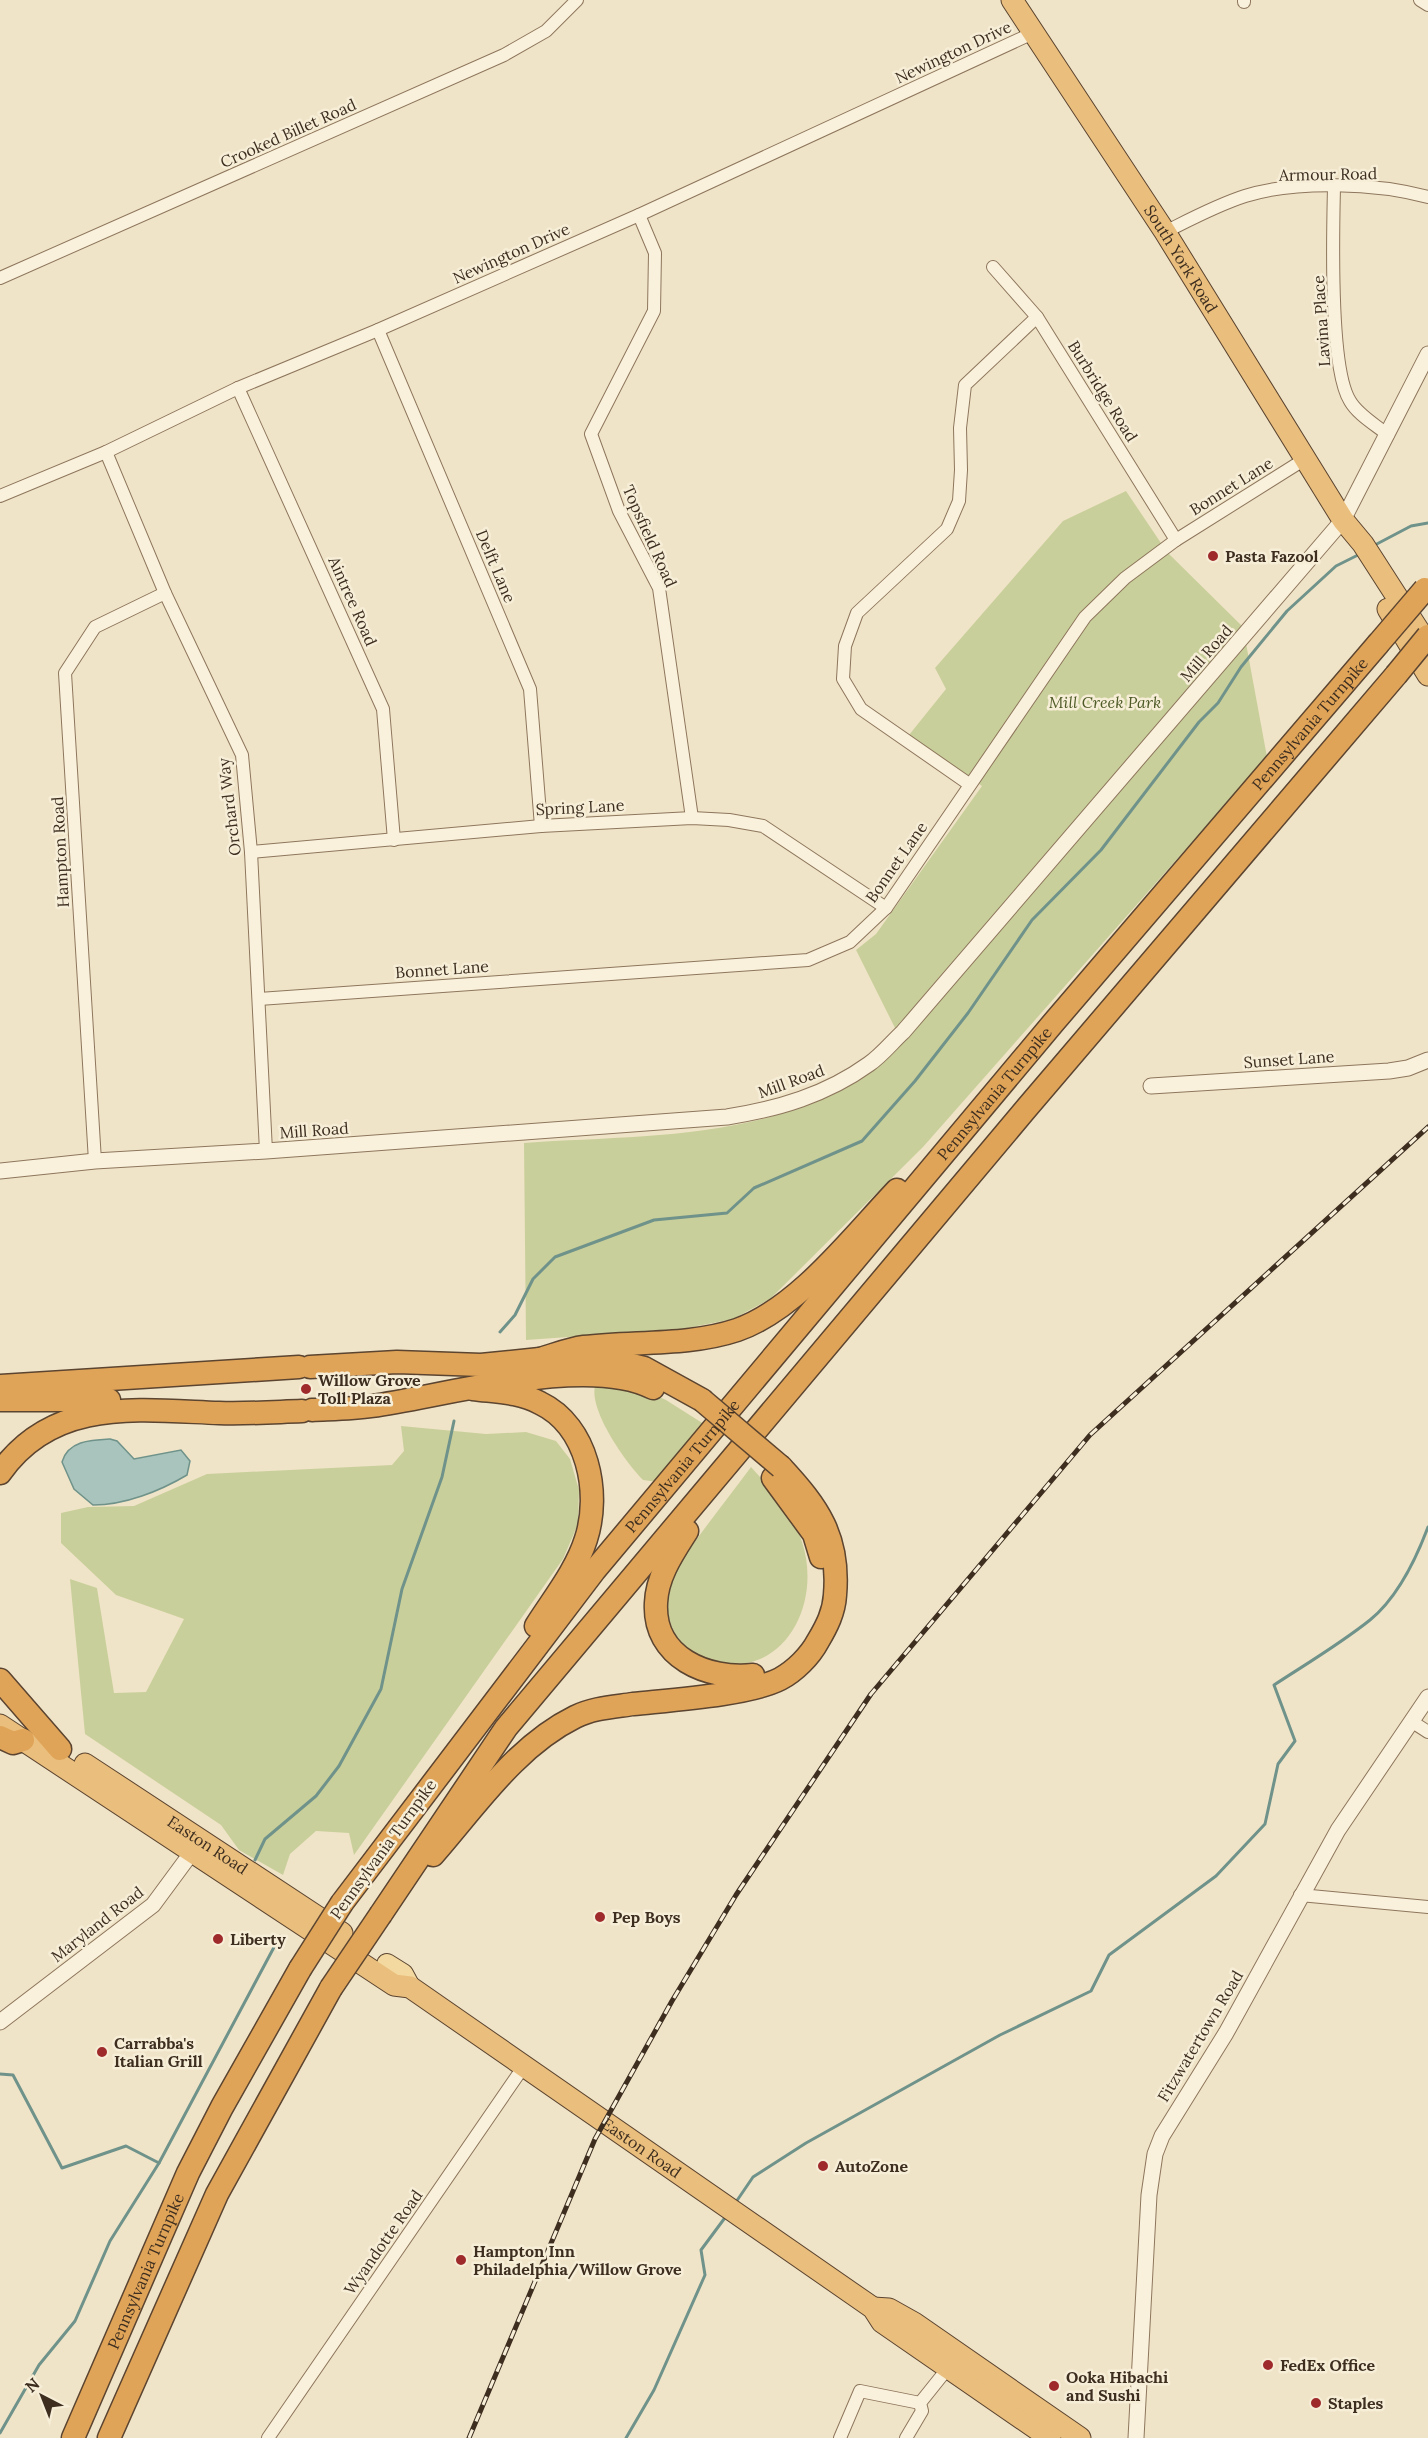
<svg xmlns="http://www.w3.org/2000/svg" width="1428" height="2438" viewBox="0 0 1428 2438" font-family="Lora,serif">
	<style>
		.green { fill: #c9cf9b }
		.water { fill: #a9c4bc; stroke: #6f938a; stroke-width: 1.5 }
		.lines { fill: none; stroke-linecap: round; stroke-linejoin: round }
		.stream { stroke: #6f938a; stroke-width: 3 }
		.minor-casing { stroke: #8d765c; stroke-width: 14 }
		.tertiary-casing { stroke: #8d765c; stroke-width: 17 }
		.primary-casing { stroke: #5b4430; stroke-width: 22 }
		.trunk-casing { stroke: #5b4430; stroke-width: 23 }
		.motorway-casing { stroke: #5b4430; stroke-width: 25 }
		.minor { stroke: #faf1dc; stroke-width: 12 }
		.tertiary { stroke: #faf1dc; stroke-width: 15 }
		.primary { stroke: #f3d9a0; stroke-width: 20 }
		.trunk { stroke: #eabe7c; stroke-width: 21 }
		.motorway { stroke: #e0a458; stroke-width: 22 }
		.rail-casing { stroke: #3d2e20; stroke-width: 5 }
		.rail { stroke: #f7eed8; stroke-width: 3; stroke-dasharray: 9; stroke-linecap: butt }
		.motorway-bridge-casing { stroke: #5b4430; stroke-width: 25; stroke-linecap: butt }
		.motorway-bridge { stroke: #e0a458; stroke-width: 22 }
		.poi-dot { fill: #9e2a2b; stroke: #f7eed8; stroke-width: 2 }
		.labels { text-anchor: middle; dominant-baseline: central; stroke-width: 5; stroke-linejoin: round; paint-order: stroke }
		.street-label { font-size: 16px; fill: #3d2e20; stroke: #f7eed8 }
		.poi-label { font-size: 16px; font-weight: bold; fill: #3d2e20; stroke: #f7eed8; text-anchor: start }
		.park-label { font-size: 16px; font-style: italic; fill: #4d5a26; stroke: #f7eed8 }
	</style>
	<rect width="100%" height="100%" fill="#f0e4c8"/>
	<g class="green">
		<path d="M1126 491 1167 552 1243 627 1267 757 923 1147 770 1299 733 1319 682 1329 526 1340 524 1143C624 1136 742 1140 832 1093 857 1081 879 1059 902 1042L856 950 876 934 982 786 909 735 946 689 935 668 1063 521Z"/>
		<path d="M595 1386 641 1389 666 1400 707 1426 658 1482 643 1480C626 1463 589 1411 595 1386Z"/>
		<path d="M401 1426 486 1434 526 1432 556 1441 570 1459 579 1490 578 1524 563 1559 354 1855 349 1833 316 1831 290 1854 283 1875 239 1850 221 1825 85 1734 70 1579 97 1588 114 1693 146 1692 184 1619 116 1595 61 1543V1513L88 1507 134 1506 207 1474 392 1465 404 1451Z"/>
		<path d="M751 1467C772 1490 792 1512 802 1542 824 1608 778 1688 703 1657 688 1651 678 1642 672 1627 666 1612 664 1593 671 1578 677 1563 689 1549 699 1536 716 1513 734 1490 751 1467Z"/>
	</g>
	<path class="water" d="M110 1439 117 1441 134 1459 181 1450 190 1461 187 1475C160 1491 125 1505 93 1505L74 1489 62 1462C68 1441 90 1440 110 1439Z"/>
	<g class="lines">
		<g class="stream">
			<path d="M1373 546 1411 526 1428 523"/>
			<path d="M500 1332 515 1315 533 1279 555 1257 654 1220 727 1213 754 1188 862 1141 915 1081 968 1013 1032 920 1101 850 1199 722 1218 703 1241 667 1287 611 1336 566 1360 554"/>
			<path d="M255 1860 265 1839 316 1796 339 1766 381 1689 402 1589 442 1477 454 1421"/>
			<path d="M0 2074 13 2075 62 2168 126 2146 159 2163"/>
			<path d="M736 2202 753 2177 806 2143 1000 2035 1091 1991 1109 1955 1216 1876 1265 1824 1278 1764 1295 1741 1274 1685C1306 1664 1340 1644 1370 1620 1397 1598 1416 1559 1428 1527"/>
			<path d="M0 2433 39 2365 75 2321 110 2241 159 2163 280 1936"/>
			<path d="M626 2438 654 2390 705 2275 701 2250 727 2215"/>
		</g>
		<defs>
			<g id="minor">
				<path d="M1244 0V2"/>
				<path d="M1420 0 1428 5"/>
				<path d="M1334 187C1333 231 1329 368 1350 401 1358 415 1376 425 1388 435"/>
				<path d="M639 215 655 253 654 311 591 434 619 511 659 588 692 818"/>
				<path d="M1165 232C1191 219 1217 205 1245 196 1296 180 1376 183 1428 197"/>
				<path d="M993 267 1037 317 1176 540"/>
				<path d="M0 278 504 55 546 31 577 0"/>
				<path d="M378 330 530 689 541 826"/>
				<path d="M238 388 383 709 394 840"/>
				<path d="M106 452 165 593 242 755 251 852 266 1151"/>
				<path d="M0 496 106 452 238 388 378 330 639 215 1033 33"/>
				<path d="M969 784 861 709 843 679 845 646 857 613 947 529 959 501 961 470 960 428 965 385 1037 317"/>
				<path d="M251 852 541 826 692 818 729 820 763 826 886 908"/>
				<path d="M259 999 808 960 850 942 886 908 1085 617 1125 578 1176 540 1305 459"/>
				<path d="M95 1161 65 673 95 627 165 593"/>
				<path d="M1411 1721 1428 1732"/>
				<path d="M1300 1895 1428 1907"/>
				<path d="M268 2438 524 2066"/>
				<path d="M840 2438 860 2391 920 2403"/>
				<path d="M906 2438 922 2411 920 2403 948 2368"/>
			</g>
			<g id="tertiary">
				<path d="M1151 1086 1389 1071 1408 1068 1428 1060"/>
				<path d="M0 1171 95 1161 266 1151 727 1117C778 1109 826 1095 869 1064 882 1055 892 1042 903 1032L1343 520 1428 354"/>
				<path d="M0 2022 153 1905 198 1844"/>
				<path d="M1136 2438 1149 2195 1155 2154 1162 2136 1226 2033 1338 1830 1428 1697"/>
			</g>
			<path id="primary" d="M387 1964 403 1974 410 1987"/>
			<g id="trunk">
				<path id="s1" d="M1012 0 1165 232 1343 520 1363 544 1428 645"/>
				<path d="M1388 609 1428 675"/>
				<path id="s2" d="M0 1725 394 1985 410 1987 873 2308 882 2322 1050 2438"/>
				<path id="s3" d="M85 1764 342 1933"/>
				<path d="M873 2308 889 2309 914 2323 1080 2438"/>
			</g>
			<g id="motorway">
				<path d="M540 1359C554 1355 569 1349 584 1347 634 1341 689 1346 737 1330 798 1309 854 1235 897 1190"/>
				<path d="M310 1367 397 1362 481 1365 540 1359 603 1358 644 1368 702 1400"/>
				<path d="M0 1386 299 1367"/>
				<path d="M473 1389C496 1392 520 1392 540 1403 588 1426 601 1493 586 1539 576 1571 553 1599 536 1626"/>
				<path d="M0 1400H109"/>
				<path d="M312 1410C332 1409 353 1409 372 1406 445 1396 587 1354 653 1388"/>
				<path d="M0 1473C53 1397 138 1410 219 1413 247 1414 274 1412 302 1411"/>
				<path d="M773 1478 814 1534 821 1557"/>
				<path d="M687 1531C673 1553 657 1576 656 1603 653 1658 708 1680 753 1675"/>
				<path d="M0 1680 60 1749"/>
				<path d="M0 1737 13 1743 23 1740"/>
				<path d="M433 1855C476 1806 516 1746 575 1717 593 1708 613 1707 633 1704 670 1700 749 1695 780 1679 795 1671 810 1656 818 1641 827 1626 834 1612 835 1595 840 1537 818 1507 781 1467"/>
				<path id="s4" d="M342 1903 594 1571 1054 1022 1378 644"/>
				<path d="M381 1914 506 1728 1025 1110 1396 675"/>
				<path id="s5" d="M73 2438 188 2173 222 2107 300 1969"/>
				<path d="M109 2438 217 2194 331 1988"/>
			</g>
		</defs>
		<use href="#minor" class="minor-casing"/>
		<use href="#tertiary" class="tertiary-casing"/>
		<use href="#primary" class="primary-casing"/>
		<use href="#trunk" class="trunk-casing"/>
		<use href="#motorway" class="motorway-casing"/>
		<use href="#minor" class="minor"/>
		<use href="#tertiary" class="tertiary"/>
		<use href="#primary" class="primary"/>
		<use href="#trunk" class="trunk"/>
		<use href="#motorway" class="motorway"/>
		<defs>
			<path id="rail" d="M469 2438 595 2139 672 2001 736 1895 871 1694 1090 1435 1428 1127"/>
		</defs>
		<use href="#rail" class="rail-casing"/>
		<use href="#rail" class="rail"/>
		<defs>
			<g id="motorway-bridge">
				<path d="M1378 644 1425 589"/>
				<path d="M1396 675 1428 636"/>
				<path d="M702 1400 781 1467"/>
				<path d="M300 1969 342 1903"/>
				<path d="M331 1988 381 1914"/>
			</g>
		</defs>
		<use href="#motorway-bridge" class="motorway-bridge-casing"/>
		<use href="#motorway-bridge" class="motorway-bridge"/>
	</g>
	<g class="poi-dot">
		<circle cx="1213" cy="556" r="6"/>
		<circle cx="306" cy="1389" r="6"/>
		<circle cx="600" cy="1917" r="6"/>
		<circle cx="218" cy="1939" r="6"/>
		<circle cx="102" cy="2052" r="6"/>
		<circle cx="823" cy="2166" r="6"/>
		<circle cx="461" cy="2260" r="6"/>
		<circle cx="1268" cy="2365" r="6"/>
		<circle cx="1054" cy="2386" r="6"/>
		<circle cx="1316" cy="2403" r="6"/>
	</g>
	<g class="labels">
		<g class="street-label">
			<text transform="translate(953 52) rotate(-25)">Newington Drive</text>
			<text transform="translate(288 133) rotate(-24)">Crooked Billet Road</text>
			<text transform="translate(1328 174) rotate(-1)">Armour Road</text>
			<text transform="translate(511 253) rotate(-24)">Newington Drive</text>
			<text stroke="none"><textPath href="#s1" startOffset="309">South York Road</textPath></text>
			<text transform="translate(1321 321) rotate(-94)">Lavina Place</text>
			<text transform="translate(1103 391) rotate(58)">Burbridge Road</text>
			<text transform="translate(1231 486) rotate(-32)">Bonnet Lane</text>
			<text transform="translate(650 536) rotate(66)">Topsfield Road</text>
			<text transform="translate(496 566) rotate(67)">Delft Lane</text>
			<text transform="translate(353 601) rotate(66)">Aintree Road</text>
			<text transform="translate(1206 653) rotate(-49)">Mill Road</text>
			<text stroke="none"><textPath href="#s4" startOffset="1526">Pennsylvania Turnpike</textPath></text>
			<text transform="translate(229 807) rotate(-97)">Orchard Way</text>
			<text transform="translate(580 807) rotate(-3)">Spring Lane</text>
			<text transform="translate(60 852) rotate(-93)">Hampton Road</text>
			<text transform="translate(896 862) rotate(-55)">Bonnet Lane</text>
			<text transform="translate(442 969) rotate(-4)">Bonnet Lane</text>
			<text transform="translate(1289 1059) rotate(-4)">Sunset Lane</text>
			<text transform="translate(791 1081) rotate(-20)">Mill Road</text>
			<text stroke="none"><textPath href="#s4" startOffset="1040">Pennsylvania Turnpike</textPath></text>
			<text transform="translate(314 1130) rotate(-4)">Mill Road</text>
			<text stroke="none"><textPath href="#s4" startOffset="554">Pennsylvania Turnpike</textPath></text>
			<text stroke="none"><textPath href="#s3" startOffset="147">Easton Road</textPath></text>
			<text transform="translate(383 1849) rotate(-54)">Pennsylvania Turnpike</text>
			<text transform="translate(97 1924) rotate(-38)">Maryland Road</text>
			<text transform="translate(1200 2036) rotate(-59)">Fitzwatertown Road</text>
			<text stroke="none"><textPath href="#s2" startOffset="770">Easton Road</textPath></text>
			<text transform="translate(383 2242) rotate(-55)">Wyandotte Road</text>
			<text stroke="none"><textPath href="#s5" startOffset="182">Pennsylvania Turnpike</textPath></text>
		</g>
		<g class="poi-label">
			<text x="1225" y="556">Pasta Fazool</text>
			<text x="318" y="1380">Willow Grove<tspan x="318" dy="18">Toll Plaza</tspan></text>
			<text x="612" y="1917">Pep Boys</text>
			<text x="230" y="1939">Liberty</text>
			<text x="114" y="2043">Carrabba's<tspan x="114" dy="18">Italian Grill</tspan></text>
			<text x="835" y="2166">AutoZone</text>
			<text x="473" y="2251">Hampton Inn<tspan x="473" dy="18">Philadelphia/Willow Grove</tspan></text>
			<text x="1280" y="2365">FedEx Office</text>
			<text x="1066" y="2377">Ooka Hibachi<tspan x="1066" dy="18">and Sushi</tspan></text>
			<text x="1328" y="2403">Staples</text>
		</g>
		<g class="park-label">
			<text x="1105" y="702">Mill Creek Park</text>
		</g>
	</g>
	<g transform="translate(42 2396) rotate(318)" stroke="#f7eed8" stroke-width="4.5" paint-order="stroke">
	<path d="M0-4.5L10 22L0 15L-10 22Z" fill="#3d2e20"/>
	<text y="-9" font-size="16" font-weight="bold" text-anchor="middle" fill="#3d2e20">N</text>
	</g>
</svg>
